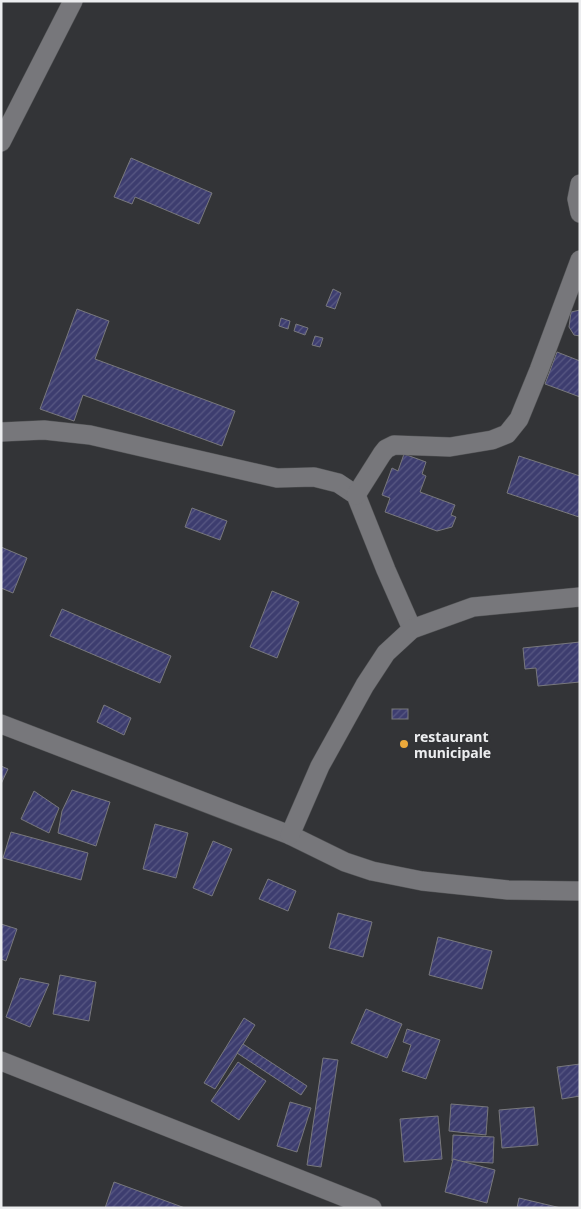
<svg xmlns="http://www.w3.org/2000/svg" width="581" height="1209" viewBox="0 0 581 1209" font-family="'Noto Sans',sans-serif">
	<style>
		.building { fill: url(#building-hatch); stroke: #78787c }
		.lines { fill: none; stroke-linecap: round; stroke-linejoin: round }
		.minor-casing { stroke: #515254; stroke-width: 20 }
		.minor { stroke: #77777b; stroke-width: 19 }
		.poi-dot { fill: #eca93b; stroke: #333437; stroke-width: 2 }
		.labels { text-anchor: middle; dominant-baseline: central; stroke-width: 4; stroke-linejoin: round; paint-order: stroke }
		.poi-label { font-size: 14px; font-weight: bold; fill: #ecedef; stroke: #333437; text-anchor: start }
	</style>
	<defs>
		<pattern id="building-hatch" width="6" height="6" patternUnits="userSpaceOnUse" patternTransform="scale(1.25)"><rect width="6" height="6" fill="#3d3d6f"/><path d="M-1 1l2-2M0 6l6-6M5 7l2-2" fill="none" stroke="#595984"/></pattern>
	</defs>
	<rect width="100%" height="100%" fill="#333437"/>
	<g class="building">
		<path d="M131 158 212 193 199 224 135 197 132 204 114 197Z"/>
		<path d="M333 289 341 293 335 309 326 306Z"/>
		<path d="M77 309 109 321 95 359 235 411 222 446 83 395 74 421 40 409Z"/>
		<path d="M580 310V336L574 335 569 327 571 312Z"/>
		<path d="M281 318 290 321 288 329 279 326Z"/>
		<path d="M296 324 308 328 305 335 294 331Z"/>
		<path d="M315 336 323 338 320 347 312 345Z"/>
		<path d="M557 352 580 361V397L545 384Z"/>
		<path d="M404 454 426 462 422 474 426 476 420 492 455 505 451 515 456 517 452 527 437 531 385 512 390 498 382 495 392 468 398 471Z"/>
		<path d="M519 456 580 476 579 517 507 493Z"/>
		<path d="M192 508 227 521 220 540 185 527Z"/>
		<path d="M1 547 27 558 13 593 1 588Z"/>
		<path d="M272 591 299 602 277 658 250 647Z"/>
		<path d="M62 609 171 656 160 683 50 636Z"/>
		<path d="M580 642V682L538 686 536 668 525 669 523 648Z"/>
		<path d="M104 705 131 718 124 735 97 722Z"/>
		<rect x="392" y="709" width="16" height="10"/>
		<path d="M1 766 8 769 1 784Z"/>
		<path d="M72 790 110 802 96 846 58 833 62 811Z"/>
		<path d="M34 791 59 808 49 833 21 819Z"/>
		<path d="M155 824 188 833 176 878 143 869Z"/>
		<path d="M11 832 88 853 81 880 3 858Z"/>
		<path d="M213 841 232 849 212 896 193 888Z"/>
		<path d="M268 879 296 891 288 911 259 899Z"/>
		<path d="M338 913 372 922 363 957 329 948Z"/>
		<path d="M1 924 17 929 6 961 1 959Z"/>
		<path d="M438 937 492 951 482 989 429 975Z"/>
		<path d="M60 975 96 982 89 1021 53 1014Z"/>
		<path d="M20 978 49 984 30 1027 6 1017Z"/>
		<path d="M366 1009 402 1024 387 1058 351 1043Z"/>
		<path d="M244 1018 255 1025 215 1089 204 1083Z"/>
		<path d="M407 1029 440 1040 426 1079 402 1071 411 1045 403 1042Z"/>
		<path d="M243 1044 307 1086 301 1095 237 1053Z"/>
		<path d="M323 1058 338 1060 321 1167 307 1165Z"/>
		<path d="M238 1062 266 1081 239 1120 211 1101Z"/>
		<path d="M580 1064V1096L562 1099 557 1067Z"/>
		<path d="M290 1102 311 1108 297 1152 277 1146Z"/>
		<path d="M451 1104 488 1107 486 1135 449 1131Z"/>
		<path d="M534 1107 538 1145 502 1148 499 1110Z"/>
		<path d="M438 1116 442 1159 404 1162 400 1119Z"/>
		<path d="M453 1135 494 1137 493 1163 452 1161Z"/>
		<path d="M453 1159 495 1170 487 1203 445 1192Z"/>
		<path d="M114 1182 185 1208H105Z"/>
		<path d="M519 1198 561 1208H517Z"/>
	</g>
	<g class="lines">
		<defs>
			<g id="minor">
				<path d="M1 142 73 1"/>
				<path d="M580 184 577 199 580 213"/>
				<path d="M1 432 44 430 90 435 277 478 314 477 338 483 356 495 386 570 412 629"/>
				<path d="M356 495 382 454 386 449 394 445 450 447 492 440 507 434 519 419 539 370 580 260"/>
				<path d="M1 724 290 835 345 862 372 871 422 881 508 890 580 891"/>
				<path d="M290 835 320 766 365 685 386 653 412 629 473 607 580 597"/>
				<path d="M1 1061 372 1208"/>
			</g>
		</defs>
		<use href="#minor" class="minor-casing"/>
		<use href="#minor" class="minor"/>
	</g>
	<circle class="poi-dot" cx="404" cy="744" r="5"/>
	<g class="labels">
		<g class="poi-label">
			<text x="414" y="736">restaurant<tspan x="414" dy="16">municipale</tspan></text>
		</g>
	</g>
	<rect width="581" height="1209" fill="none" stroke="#ecedef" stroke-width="5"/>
</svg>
